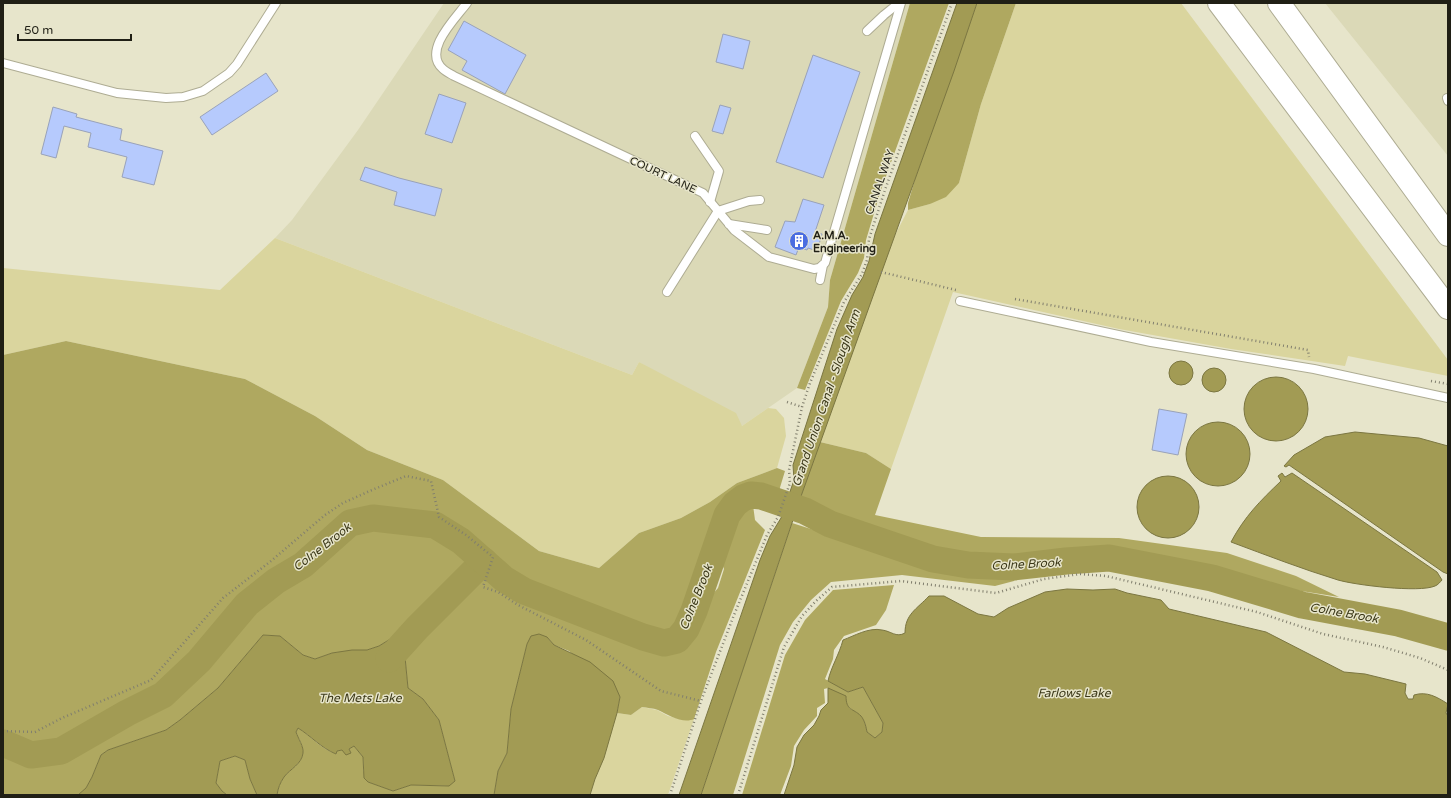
<svg xmlns="http://www.w3.org/2000/svg" width="1451" height="798" viewBox="0 0 1451 798" font-family="'Varela Round',sans-serif">
	<style>
		.built { fill: #dbd9b7 }
		.green { fill: #dad59e }
		.forest { fill: #afa860 }
		.water { fill: #a29b54; stroke: #7b7641 }
		.lines { fill: none; stroke-linecap: round; stroke-linejoin: round }
		.river { stroke: #a29b54; stroke-width: 27 }
		.building { fill: #b6cafd; stroke: #99a2b9 }
		.lane-casing { stroke: #aeac93; stroke-width: 10 }
		.highway-casing { stroke: #aeac93; stroke-width: 24 }
		.path { stroke: #817f6e; stroke-width: 2.5; stroke-dasharray: 1 3; stroke-linecap: butt }
		.lane { stroke: #fff; stroke-width: 8 }
		.highway { stroke: #fff; stroke-width: 22 }
		.labels { text-anchor: middle; dominant-baseline: central; stroke-width: 3; stroke-linejoin: round; paint-order: stroke }
		.street-label { font-size: 11px; fill: #201f15; stroke: #e7e5cb }
		.poi-label { font-size: 11px; font-weight: bold; fill: #201f15; stroke: #e7e5cb; text-anchor: start }
		.water-label { font-size: 12px; font-style: italic; fill: #3b3818; stroke: #e7e5cb }
	</style>
	<rect width="100%" height="100%" fill="#e7e5cb"/>
	<g class="built">
		<path d="M444 3H910L830 280 828 307 797 388 742 426 639 362 632 375 275 238 292 220 358 130Z"/>
		<path d="M1325 3H1448V156Z"/>
	</g>
	<g class="green">
		<path d="M1016 3H1181L1448 360V376L1348 356 1345 366 1231 349 1119 329 953 292 891 469 866 453 820 442 893 239 908 210 930 204 959 183 981 104Z"/>
		<path d="M275 238 632 375 639 362 736 413 742 426 768 408 776 409 784 418 786 436 777 468 737 483 710 502 681 518 639 533 599 568 539 551 443 480 367 450 315 416 245 379 66 341 3 355V268L220 290Z"/>
		<path d="M642 707 657 710 668 716 680 719H694L668 795H590L617 713 631 715Z"/>
	</g>
	<g class="forest">
		<path d="M910 3H949L881 190 866 240 864 258 858 273 841 301 805 390 797 388 828 307 830 280Z"/>
		<path d="M977 3H1016L981 104 959 183 946 197 930 204 908 210V203L916 176Z"/>
		<path d="M66 341 245 379 315 416 367 450 443 480 539 551 599 568 639 533 681 518 710 502 737 483 777 468 785 471 778 494 752 487 735 497 721 520 702 582 683 628 676 638 663 640 525 589 506 578 464 541 437 523 373 516 349 520 300 564 275 578 244 603 196 660 160 692 57 748 32 752 3 740V355Z"/>
		<path d="M820 442 866 453 891 469 875 515 981 537 1119 538 1227 553 1296 576 1339 597 1214 577 1109 557 1068 559 1013 565 967 564 935 558 882 541 800 499Z"/>
		<path d="M749 501 753 505 755 520 765 530 716 652 694 719C683 724 668 715 658 710 653 708 647 708 642 707L631 715 617 713 620 697 569 651 554 645 547 637 527 644 511 709 507 753 498 771 494 795H277C278 788 280 783 284 777 290 769 302 764 303 753 304 747 298 737 296 732L298 728C311 736 321 749 336 754L337 751 342 750 351 753 349 749 354 746 363 757V770L368 782 393 791 411 785 448 786 455 781 439 720 423 699 408 688 405 657 415 642 418 632 484 566 502 582 531 597 635 638 665 647 681 642 693 625 700 609 718 588 724 569 720 558 726 525 735 511Z"/>
		<path d="M373 521 434 528 460 543 479 561 409 629 400 633 379 646 367 650 332 653 315 659 303 655 280 636 263 635 218 688 180 720 166 730 108 750 101 755 92 777 86 788 80 794 3 795V746L31 757 62 754 112 723 166 697 199 664 229 628 248 607 276 584 305 567 352 525Z"/>
		<path d="M792 523 874 549 927 562 972 570H1006L1015 573 1016 578 1014 581 995 586 902 575 831 582 811 600 793 622 780 645 733 795H701Z"/>
		<path d="M894 585 886 610 876 625 844 636 834 650 833 659 825 679 848 692 863 687 883 723 882 732 875 738 867 732 865 723 861 716 851 709 828 688 824 689 825 703 817 708V716L804 730 794 746 791 766 780 795H742L785 655 805 620 833 590Z"/>
		<path d="M235 756 245 760 250 779 257 795H227L222 791 216 783 220 761Z"/>
	</g>
	<g class="water">
		<path d="M957 3H977L954 71 800 499 701 795H679L760 560 770 536 781 518 794 480 793 465 837 329 852 295 863 277 869 261 875 234Z"/>
		<circle cx="1181" cy="373" r="12"/>
		<circle cx="1214" cy="380" r="12"/>
		<circle cx="1276" cy="409" r="32"/>
		<circle cx="1218" cy="454" r="32"/>
		<path d="M1355 432 1419 438 1448 446V574L1443 572 1289 465 1286 467 1284 466 1294 455 1325 437Z"/>
		<path d="M1282 473 1285 477 1292 473 1437 572 1442 580C1440 582 1438 585 1435 586 1419 593 1355 585 1338 580 1302 569 1266 555 1231 542 1245 516 1260 501 1281 481L1278 476Z"/>
		<circle cx="1168" cy="507" r="31"/>
		<path d="M1067 589 1093 590 1115 589 1127 593 1161 600 1169 609 1266 632 1344 672 1365 674 1406 684 1405 693 1408 699H1413L1414 695C1427 691 1437 697 1448 704L1446 713 1448 716V795H784L794 765 797 747 804 735 814 725 819 716 821 710 828 703V688L846 696C846 711 853 708 861 716 865 721 866 727 867 732L875 738 882 732 883 723 863 687 848 692 828 681C831 667 839 655 843 640 854 636 869 627 882 630 891 631 896 638 905 633 905 614 917 609 929 596H944L978 614 994 617 1008 608 1045 592Z"/>
		<path d="M409 629 418 632 415 642 405 657 408 688 423 699 439 720 455 781 449 786 411 785 393 791 368 782 364 778 363 757 354 746 349 749 351 753 346 755 342 750 337 751 336 754C321 748 311 736 298 728L296 732C298 738 304 747 303 753 302 764 290 769 284 777 280 783 278 788 277 795H257L250 779 245 760 235 756 220 761 216 783 222 791 227 795H78L86 788 92 777 101 755 108 750 166 730 180 720 218 688 263 635 280 636 303 655 315 659 332 653 352 650H367L379 646 400 633Z"/>
		<path d="M539 634 547 637 554 645 590 662 613 681 620 697 617 713 604 758 595 779 590 795H494L498 771 507 753 511 709 527 644 531 636Z"/>
	</g>
	<g class="lines">
		<g class="river">
			<path d="M389 659 417 628 484 561"/>
			<path d="M3 743 31 755 61 751 127 713 163 695 199 661 247 604 276 581 303 565 350 523 373 518 435 525 461 541 504 579 524 591 643 637 664 643 677 640 686 629 694 611 727 515 735 504 743 498 751 495 761 496 805 511 830 524 933 559 968 565 1014 567 1066 561 1109 558 1212 578 1302 605 1398 623 1448 637"/>
		</g>
	</g>
	<g class="building">
		<path d="M464 21 526 55 505 94 462 70 467 61 448 50Z"/>
		<path d="M723 34 750 41 743 69 716 62Z"/>
		<path d="M813 55 860 72 823 178 776 162Z"/>
		<path d="M266 73 278 91 212 135 200 117Z"/>
		<path d="M439 94 466 103 452 143 425 134Z"/>
		<path d="M720 105 731 108 723 134 712 131Z"/>
		<path d="M53 107 77 114 76 117 122 129 120 140 163 151 154 185 122 177 127 157 88 147 91 133 64 126 56 158 41 154Z"/>
		<path d="M365 167 399 178 442 189 435 216 394 205 397 192 360 180Z"/>
		<path d="M803 199 824 205 815 232 822 234 817 251 808 248 807 250 799 247 796 255 775 247 785 221 795 222Z"/>
		<path d="M1159 409 1187 414 1178 455 1152 450Z"/>
	</g>
	<g class="lines">
		<defs>
			<g id="lane">
				<path d="M467 3C455 19 422 51 443 69 446 72 451 74 454 76L703 193 734 230 769 257 814 269 819 268 825 263 901 3"/>
				<path d="M867 31 884 15 899 3"/>
				<path d="M3 63 117 93 166 98 183 97 203 91 229 73 237 64 276 3"/>
				<path d="M1447 98 1448 101"/>
				<path d="M695 136 719 171 710 202"/>
				<path d="M729 224 767 230"/>
				<path d="M820 280 823 265"/>
				<path d="M667 292 718 211 749 201 760 200"/>
				<path d="M960 301 1151 342 1314 369 1448 398"/>
			</g>
			<g id="highway">
				<path d="M1219 3 1448 308"/>
				<path d="M1279 3 1448 235"/>
			</g>
		</defs>
		<use href="#lane" class="lane-casing"/>
		<use href="#highway" class="highway-casing"/>
		<g class="path">
			<path d="M881 272 956 290"/>
			<path d="M1015 299 1308 350 1309 357"/>
			<path d="M1431 381 1448 384"/>
			<path d="M787 402 802 407"/>
			<path d="M3 731 35 732 62 718 151 680 223 598 271 561 325 515 343 503 372 490 406 476 431 481 439 517 466 535 493 557 483 587 498 592 518 605 586 640 661 691 701 701"/>
			<path d="M670 795 701 701 734 615 767 535 778 517 790 483 789 470 802 407 810 383 844 302 862 274 867 260 869 239 885 190 952 3"/>
			<path d="M738 795 784 647 802 616 816 601 832 587 901 581 996 593 1044 579 1080 574 1106 576 1257 612 1323 634 1383 647 1420 658 1448 670"/>
		</g>
		<use href="#lane" class="lane"/>
		<use href="#highway" class="highway"/>
	</g>
	<defs>
		<symbol id="building-disc" viewBox="-11 -11 22 22"><circle r="9.5" fill="#4a6de1" stroke="#e7e5cb"/><path d="M-4-6H4V6H1V3H-1V6H-4ZM-2.5-4.3h1.7v1.8h-1.7ZM.8-4.3h1.7v1.8H.8ZM-2.5-1h1.7V.8h-1.7ZM.8-1h1.7V.8H.8Z" fill="#fff"/></symbol>
	</defs>
	<g fill-rule="evenodd">
		<use href="#building-disc" x="788" y="230" width="22" height="22"/>
	</g>
	<g class="labels">
		<g class="street-label">
			<text transform="translate(663 175) rotate(25)">COURT LANE</text>
			<text transform="translate(880 182) rotate(-71)">CANAL WAY</text>
		</g>
		<g class="poi-label">
			<text x="813" y="235">A.M.A.<tspan x="813" dy="13">Engineering</tspan></text>
		</g>
		<g class="water-label">
			<text transform="translate(826 398) rotate(-71)">Grand Union Canal - Slough Arm</text>
			<text transform="translate(322 547) rotate(-38)">Colne Brook</text>
			<text transform="translate(1026 564) rotate(-3)">Colne Brook</text>
			<text transform="translate(696 597) rotate(-68)">Colne Brook</text>
			<text transform="translate(1344 613) rotate(10)">Colne Brook</text>
			<text x="1074" y="693">Farlows Lake</text>
			<text x="360" y="698">The Mets Lake</text>
		</g>
	</g>
	<rect width="1451" height="798" fill="none" stroke="#201f15" stroke-width="8"/>
	<path d="M18 34v6h113v-6" fill="none" stroke="#201f15" stroke-width="2"/>
	<text x="24" y="34" font-size="12" fill="#201f15" stroke="#e7e5cb" stroke-width="3" paint-order="stroke">50 m</text>
</svg>
